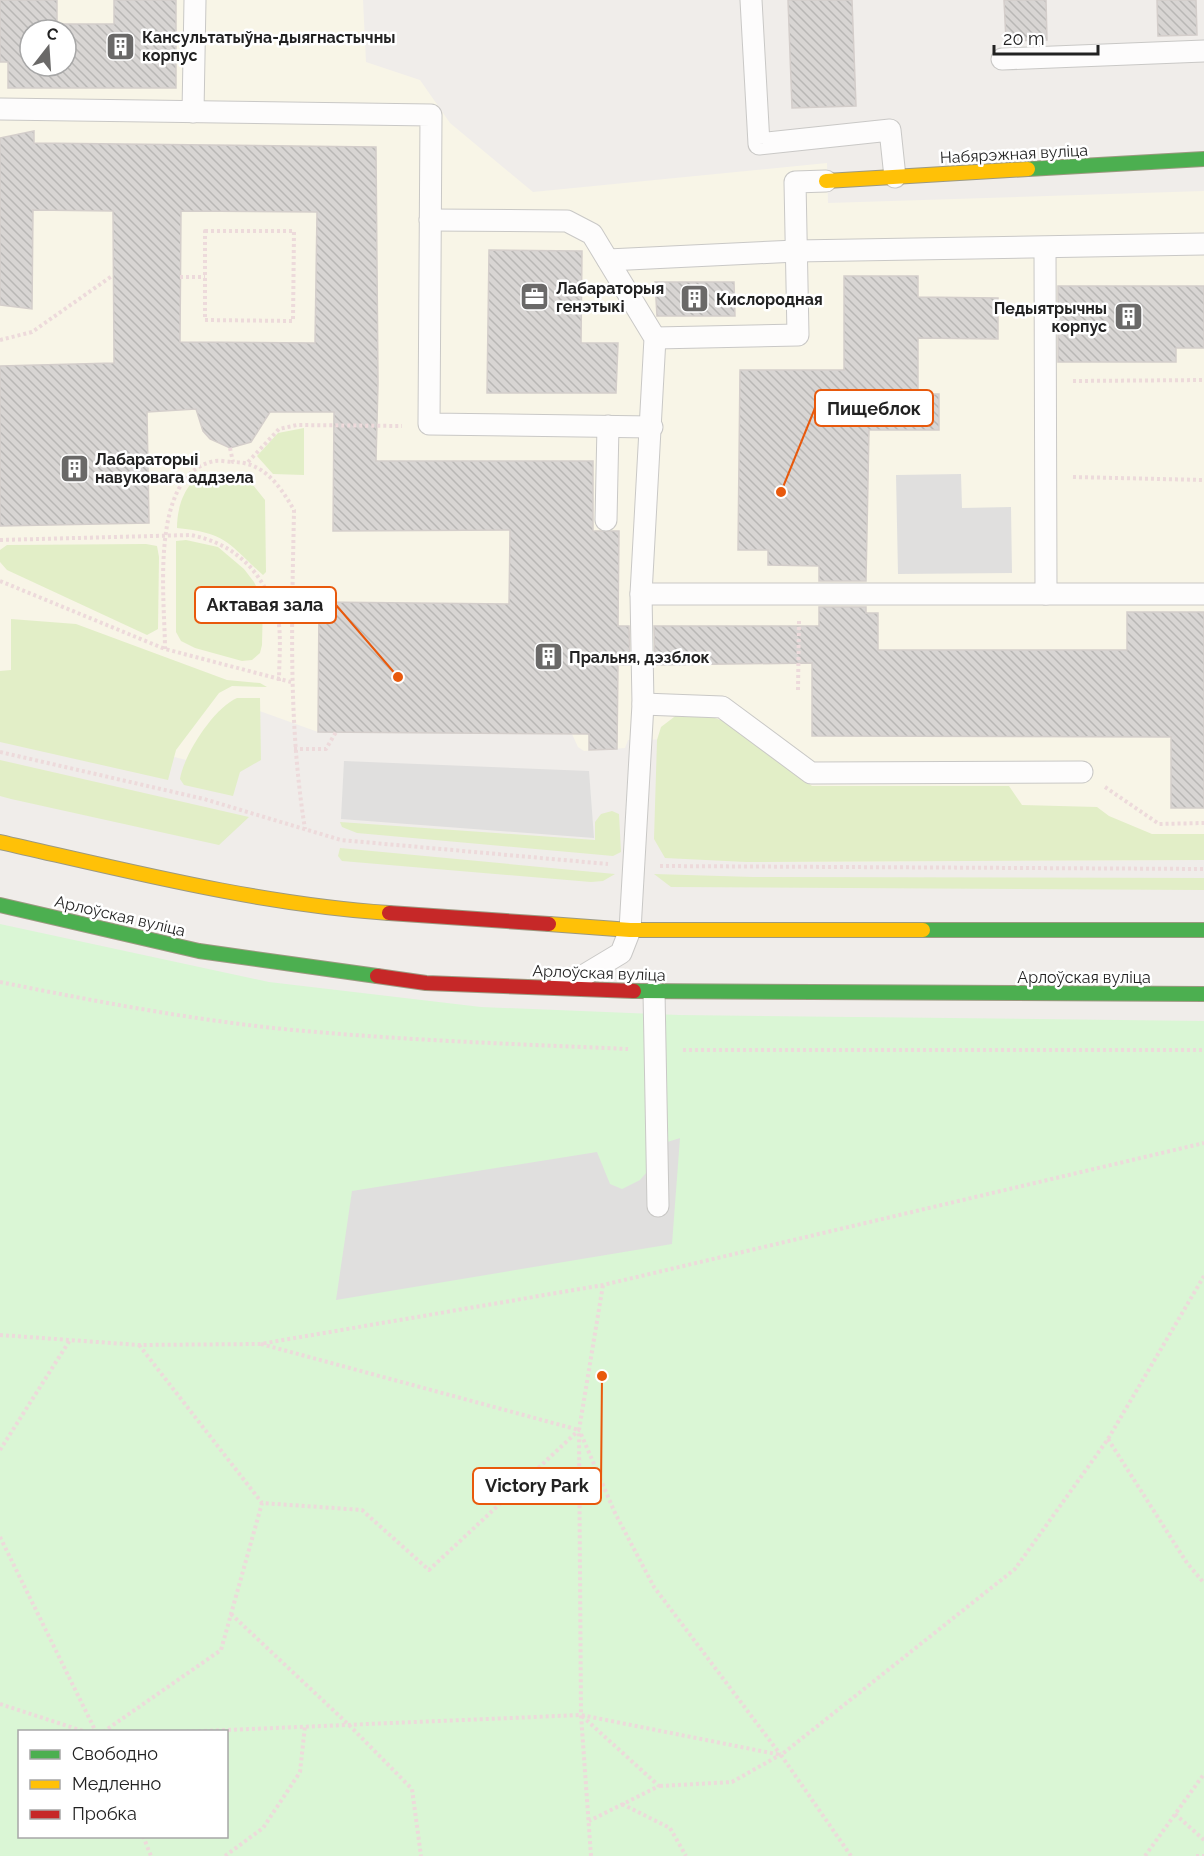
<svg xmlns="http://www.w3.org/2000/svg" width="1204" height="1856" viewBox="0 0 1204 1856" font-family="Raleway,sans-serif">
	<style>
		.education { fill: #f8f5e7; fill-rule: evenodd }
		.grass { fill: #e2eec7 }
		.park { fill: #daf6d5; fill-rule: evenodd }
		.parking { fill: #e0dfde }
		.building { fill: url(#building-back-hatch); stroke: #d4cecb; stroke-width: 1.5; fill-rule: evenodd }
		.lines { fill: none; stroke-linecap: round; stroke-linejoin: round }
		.lane-casing { stroke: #c9c8c6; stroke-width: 23 }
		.fast-casing { stroke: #9c9980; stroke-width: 16 }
		.slow-casing { stroke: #9c9980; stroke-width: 16 }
		.jam-casing { stroke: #9c9980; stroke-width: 16 }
		.path { stroke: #eddadb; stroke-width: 4; stroke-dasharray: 3 3; stroke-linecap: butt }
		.lane { stroke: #fdfcfc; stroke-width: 21 }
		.fast { stroke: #4caf50; stroke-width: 14 }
		.slow { stroke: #ffc107; stroke-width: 14 }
		.jam { stroke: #c62828; stroke-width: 14 }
		.labels { text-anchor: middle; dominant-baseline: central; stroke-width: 5; stroke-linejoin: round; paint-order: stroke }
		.poi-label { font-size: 16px; font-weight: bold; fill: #222; stroke: #fff; text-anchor: start }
		.street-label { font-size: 16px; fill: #222; stroke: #fff }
		.leader { fill: none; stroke: #e8590c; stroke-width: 2 }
		.callout-dot { fill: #e8590c; stroke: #fff; stroke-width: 2 }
		.callout { fill: #fff; stroke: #e8590c; stroke-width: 2 }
		.callout-label { font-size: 18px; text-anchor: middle; font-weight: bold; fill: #222 }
	</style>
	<defs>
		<pattern id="building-back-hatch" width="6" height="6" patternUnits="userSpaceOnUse" patternTransform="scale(1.5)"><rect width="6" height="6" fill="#d8d5d3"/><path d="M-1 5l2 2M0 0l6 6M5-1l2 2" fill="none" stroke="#b9b7b5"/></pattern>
	</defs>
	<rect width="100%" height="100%" fill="#f0edea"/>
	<path class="education" d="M0 0H363L366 62 420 80 450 123 533 192 827 163 828 203 1204 191V860L746 862 689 739 628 740 625 748 584 751 578 747 572 734 318 732 246 706 202 764 0 713ZM30 30H66V66H30Z"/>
	<g class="grass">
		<path d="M304 428V475L273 474 257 456 278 433Z"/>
		<path d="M209 472 249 480 265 500 266 572 263 575C228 544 228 533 177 528 177 505 186 479 209 472Z"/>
		<path d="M186 540 218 547 244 569 254 582 263 600 262 645 260 653 252 660 242 661 195 648 181 641 176 632V541Z"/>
		<path d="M146 544 157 546 159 557 158 629 147 635 7 570 0 562V550L7 545Z"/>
		<path d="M11 619 76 624 227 680 260 683 267 687 232 686 219 693 176 750 168 780 0 742V671L11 670Z"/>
		<path d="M237 698H260L261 760 240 772 233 796 184 785 180 779C184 754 214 708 237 698Z"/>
		<path d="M678 714 708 716 727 722 812 786H1009L1022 805 1097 807 1109 816 1152 834H1204V860L746 862 665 858 654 839 657 740 661 727Z"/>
		<path d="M0 760 249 817 219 845 11 799 0 796Z"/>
		<path d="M612 811 619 814 621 852 613 856 357 833 342 827 340 822 595 840V822L601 814Z"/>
		<path d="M340 848 615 874 603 881 591 882 342 861 338 856Z"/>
		<path d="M654 874 753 877 1204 878V890L671 887Z"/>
	</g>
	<path class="park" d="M0 924 269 982 481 1007 679 1015 1204 1021V1856H0ZM20 1732H226V1836H20Z"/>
	<g class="parking">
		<path d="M961 474 962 508 1011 507 1012 573 898 574 896 475Z"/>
		<path d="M344 761 589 771 594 838 341 819Z"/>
		<path d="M680 1138 672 1244 336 1300 352 1191 597 1152 610 1184 622 1189 640 1180 646 1173 658 1145Z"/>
	</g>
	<g class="building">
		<path d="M0 0H57V24H114V0H176V88H8V62H0ZM30 30H66V66H30Z"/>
		<path d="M788 0H852L856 106 792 108Z"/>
		<path d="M1004 0H1046L1047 40 1006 41Z"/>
		<path d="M1157 0H1196L1197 35 1158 36Z"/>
		<path d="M34 131V143L376 147 378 383 376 461H593V531H619L618 626H629L630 665H618L617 749 589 750V734L318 732 319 602 509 604 510 530 333 531 334 412H270L251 442 230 448 210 439 203 431 196 409 147 412 149 523 0 526V366L114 363 113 211 33 210 32 309 0 305V138ZM181 211 317 212 315 343 180 342Z"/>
		<path d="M489 250 582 251 581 343H618L616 393H487Z"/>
		<path d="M844 276H918V297L998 298V339L918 338V394H939V430H869L866 581H819V566L768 565V550H738L740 370H844Z"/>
		<path d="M655 282H734L735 316H657Z"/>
		<path d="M1058 286H1204V348H1176V362H1058Z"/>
		<path d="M819 607H866V613H878V650H1127V612H1204V808H1171V737L812 736V663L655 665 654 626H819Z"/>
	</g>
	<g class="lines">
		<defs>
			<g id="lane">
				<path d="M751 0 759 144 890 130 895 177"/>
				<path d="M1002 59 1204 51"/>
				<path d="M0 109 431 115 429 424 652 427"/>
				<path d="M193 112 195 0"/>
				<path d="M430 220 567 221 592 234 655 338 641 594 643 704 630 930 621 953 581 977 561 982"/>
				<path d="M1045 249 1046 594"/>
				<path d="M608 260 796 251 1204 244"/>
				<path d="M655 338 798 335 795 182 826 181"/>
				<path d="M606 520 608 426"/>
				<path d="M641 594H1204"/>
				<path d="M643 704 722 707 811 773 1082 772"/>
				<path d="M654 992 658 1206"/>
			</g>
			<g id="fast">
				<path d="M1028 169 1204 159"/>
				<path d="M0 905 199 951 377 976"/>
				<path d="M923 930H1204"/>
				<path d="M634 991 1204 994"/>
			</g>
			<g id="slow">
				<path d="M826 181 1028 169"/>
				<path d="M0 842C129 871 257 904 389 913"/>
				<path d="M549 924 630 930H923"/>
			</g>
			<g id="jam">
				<path d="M389 913 549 924"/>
				<path d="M377 976 426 983 634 991"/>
			</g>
		</defs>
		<use href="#lane" class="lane-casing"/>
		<use href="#fast" class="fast-casing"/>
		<use href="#slow" class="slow-casing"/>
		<use href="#jam" class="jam-casing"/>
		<g class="path">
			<path d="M205 231H294L293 321 205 320Z"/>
			<path d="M180 277H205"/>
			<path d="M0 340 32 332 112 276"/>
			<path d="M1073 381 1204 380"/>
			<path d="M230 448 233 462C264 462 280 486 294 510 292 617 288 723 305 829"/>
			<path d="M248 462 279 429 297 425 402 426"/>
			<path d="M1073 477 1204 480"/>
			<path d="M0 540 191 535C230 543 257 565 272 603 274 610 278 618 279 625 281 643 279 663 279 681"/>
			<path d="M0 581 165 649 291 682"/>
			<path d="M165 649C165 600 148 473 215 461 220 460 228 462 233 462"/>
			<path d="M798 690 799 621"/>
			<path d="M294 749H326L336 732"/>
			<path d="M0 752 204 799 341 840 608 864"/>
			<path d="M1105 787 1159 824 1204 823"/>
			<path d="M660 866 1204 869"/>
			<path d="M0 982C94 1001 187 1019 283 1029 397 1040 513 1044 628 1049"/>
			<path d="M683 1050H1204"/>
			<path d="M0 1335 139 1345 260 1344 603 1285 1204 1143"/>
			<path d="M261 1344 579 1430"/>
			<path d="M139 1345 262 1503"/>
			<path d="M581 1434 615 1513 654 1587 780 1754"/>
			<path d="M1108 1439 1187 1563 1204 1583"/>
			<path d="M0 1450 70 1340"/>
			<path d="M0 1537 96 1732"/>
			<path d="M231 1614 349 1725 412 1789 421 1856"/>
			<path d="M0 1704 86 1732"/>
			<path d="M582 1716 659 1786 589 1821"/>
			<path d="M103 1732 221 1650 262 1503 362 1510 429 1570 579 1430"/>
			<path d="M180 1732 581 1715 781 1755"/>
			<path d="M660 1786 732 1782 780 1755"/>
			<path d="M622 1804 670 1828 686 1856"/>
			<path d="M1175 1814 1204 1840"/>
			<path d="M143 1836 151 1856"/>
			<path d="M225 1856 263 1828 300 1772 305 1726"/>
			<path d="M591 1856 581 1715 579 1430 603 1285"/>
			<path d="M851 1856 781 1755 1015 1569 1108 1439 1204 1276"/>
			<path d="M1145 1856 1204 1774"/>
			<path d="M1196 1856H1204"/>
		</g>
		<use href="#lane" class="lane"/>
		<use href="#fast" class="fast"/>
		<use href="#slow" class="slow"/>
		<use href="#jam" class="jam"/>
	</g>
	<defs>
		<symbol id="building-square" viewBox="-11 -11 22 22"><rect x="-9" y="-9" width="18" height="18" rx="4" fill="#6a6968" stroke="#fff"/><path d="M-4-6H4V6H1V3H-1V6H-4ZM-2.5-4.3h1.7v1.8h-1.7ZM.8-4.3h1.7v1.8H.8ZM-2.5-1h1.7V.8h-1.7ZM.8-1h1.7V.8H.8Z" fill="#fff"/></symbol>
		<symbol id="office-square" viewBox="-11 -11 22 22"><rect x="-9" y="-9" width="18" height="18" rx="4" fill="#6a6968" stroke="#fff"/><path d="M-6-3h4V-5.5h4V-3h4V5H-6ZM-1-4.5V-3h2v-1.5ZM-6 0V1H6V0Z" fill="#fff"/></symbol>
	</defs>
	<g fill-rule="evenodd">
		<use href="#building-square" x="104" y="30" width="33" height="33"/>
		<use href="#office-square" x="518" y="280" width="33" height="33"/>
		<use href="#building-square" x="678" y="282" width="33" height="33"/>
		<use href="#building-square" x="1112" y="300" width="33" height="33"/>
		<use href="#building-square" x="58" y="452" width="33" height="33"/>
		<use href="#building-square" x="532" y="640" width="33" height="33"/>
	</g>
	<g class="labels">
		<g class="poi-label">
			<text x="142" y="37">Кансультатыўна-дыягнастычны<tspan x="142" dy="18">корпус</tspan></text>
			<text x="556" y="288">Лабараторыя<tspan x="556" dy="18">генэтыкі</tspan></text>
			<text x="716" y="299">Кислородная</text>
			<text x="1107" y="308" text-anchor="end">Педыятрычны<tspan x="1107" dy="18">корпус</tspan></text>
			<text x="95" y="459">Лабараторыі<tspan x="95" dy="18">навуковага аддзела</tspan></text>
			<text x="569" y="657">Пральня, дэзблок</text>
		</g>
		<g class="street-label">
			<text transform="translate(1014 154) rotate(-3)">Набярэжная вуліца</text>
			<text transform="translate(120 916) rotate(13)">Арлоўская вуліца</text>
			<text transform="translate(599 973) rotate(2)">Арлоўская вуліца</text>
			<text x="1084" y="977">Арлоўская вуліца</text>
		</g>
	</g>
	<path class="leader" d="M781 492L815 408M398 677L336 605M602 1376L601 1486"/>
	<g class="callout-dot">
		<circle cx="781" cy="492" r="6"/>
		<circle cx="398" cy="677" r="6"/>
		<circle cx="602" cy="1376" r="6"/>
	</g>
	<g class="callout">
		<rect x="815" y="390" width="118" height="36" rx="6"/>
		<rect x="195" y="587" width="141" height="36" rx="6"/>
		<rect x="473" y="1468" width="128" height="36" rx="6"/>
	</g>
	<g class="callout-label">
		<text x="874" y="415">Пищеблок</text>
		<text x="265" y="611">Актавая зала</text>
		<text x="537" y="1492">Victory Park</text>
	</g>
	<rect x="18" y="1730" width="210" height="108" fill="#ffffff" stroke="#a7a7a7" stroke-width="1.5"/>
	<rect x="30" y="1750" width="30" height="9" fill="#4caf50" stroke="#a7a7a7" stroke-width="1.5"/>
	<text x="72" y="1760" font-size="18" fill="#222222">Свободно</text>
	<rect x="30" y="1780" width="30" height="9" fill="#ffc107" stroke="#a7a7a7" stroke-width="1.5"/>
	<text x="72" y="1790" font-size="18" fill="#222222">Медленно</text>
	<rect x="30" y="1810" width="30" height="9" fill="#c62828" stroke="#a7a7a7" stroke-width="1.5"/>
	<text x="72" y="1820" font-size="18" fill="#222222">Пробка</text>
	<g transform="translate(48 48) rotate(17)"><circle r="28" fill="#ffffff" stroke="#a7a7a7" stroke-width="1.5"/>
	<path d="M0-4.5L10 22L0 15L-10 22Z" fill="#6a6968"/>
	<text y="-9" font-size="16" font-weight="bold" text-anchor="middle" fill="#222222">С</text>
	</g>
	<path d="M994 45v9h104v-9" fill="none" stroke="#222222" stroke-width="3"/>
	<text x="1003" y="45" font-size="18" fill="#222222" stroke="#ffffff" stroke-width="4.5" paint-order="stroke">20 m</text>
</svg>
